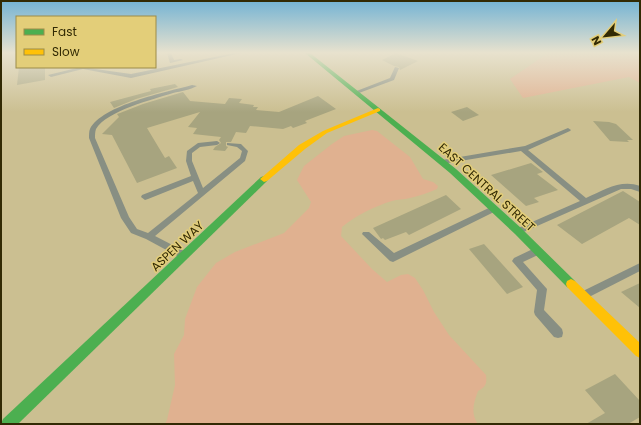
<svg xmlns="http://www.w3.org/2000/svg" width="641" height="425" viewBox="0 0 641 425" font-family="Poppins,sans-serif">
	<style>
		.green { fill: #e0b190 }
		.building { fill: #a7a47f }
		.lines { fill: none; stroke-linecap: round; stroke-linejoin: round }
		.lane { fill: #888f83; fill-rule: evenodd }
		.fast { fill: #4caf50; fill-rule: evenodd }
		.slow { fill: #ffc107; fill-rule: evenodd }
		.labels { text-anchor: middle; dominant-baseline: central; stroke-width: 3; stroke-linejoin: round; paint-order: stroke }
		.street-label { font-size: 12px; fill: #322a04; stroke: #e3ce79 }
	</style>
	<rect width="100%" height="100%" fill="#cbbf91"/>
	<g class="green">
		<path d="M548 53H640V83L629 77 523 98 510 79Z"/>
		<path d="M372 130 377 131 410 157 423 179 433 182 438 186 437 189C428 193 419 196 410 198 404 200 397 199 392 201 375 206 355 216 342 227L341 236 372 269 387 282 401 275 408 274 415 278 423 290 434 312 449 335 486 375C487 384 486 386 478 391 474 402 470 413 478 424H165L167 420 175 385 174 354 184 335 185 319 197 287 216 263 235 252 284 233 309 208 311 202 297 180 304 166 332 144 344 136Z"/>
	</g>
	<g class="building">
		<path d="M396 53 418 61 400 70 399 67 394 66 382 60Z"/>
		<path d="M19 67H45V80L17 85Z"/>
		<path d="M175 84 178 87 136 99 114 108 110 102 151 91 150 89Z"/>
		<path d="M183 92 190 101 225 104 229 98 242 99 239 103 254 105 253 107H258L256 110 279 112 318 96 336 109 305 121 307 123 293 128 291 126 283 129 250 126 246 133 236 132 231 142H226V146L228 147 225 151 213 150 215 147 221 143 219 140 221 137 193 134 197 128 188 127 200 112 147 128 165 158 169 156 177 168 137 183 112 135 102 134 119 117 117 114 120 113 143 104Z"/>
		<path d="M467 107 479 115 463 121 451 112Z"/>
		<path d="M593 121 609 122 616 124 633 140H627L629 142 610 141Z"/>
		<path d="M531 163 543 172 537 174 558 190 534 198 539 202 526 206 491 175Z"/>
		<path d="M623 191 640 202V225L629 218 582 244 557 225Z"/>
		<path d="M446 195 461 209 409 235 406 232 385 240 383 238 381 239 373 228Z"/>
		<path d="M484 244 523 287 507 294 469 249Z"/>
		<path d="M640 283V308L621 292Z"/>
		<path d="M615 374 640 401V417L628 424H586L605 413 585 390Z"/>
	</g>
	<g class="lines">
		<g class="lane">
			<path d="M167 53H171L174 60 181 59 183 60 170 63Z"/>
			<path d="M234 53H241L131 78 83 69 51 77 48 75 81 67 131 74Z"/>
			<path d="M395 67 399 68 394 80 359 93 354 92 390 78Z"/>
			<path d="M192 85 197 86C190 90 181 91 173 93 154 99 106 111 96 129 95 132 95 135 95 138L129 217 137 229 148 233 198 193 193 181 148 199 145 200 141 197 142 195 191 176 186 161 187 151 198 143 217 141 220 143 217 145 200 147 192 153V161L203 188 240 158 242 151 237 147 227 145V143L241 144 248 151 245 161 155 236 186 252 187 255 186 258 183 259 146 239 131 233 121 218 89 138C89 135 89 131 90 129 102 105 167 92 192 85Z"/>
			<path d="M568 128 571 130 570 131 528 150 586 198C604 190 621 179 640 186V192L631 189H621L519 234 516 233 515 231 516 229 580 201 521 151 442 164 439 162 442 160 525 146Z"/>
			<path d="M493 206 497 209 496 211 393 262 390 261 362 234 363 232H369L394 253Z"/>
			<path d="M537 247 540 248 541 251 540 254 523 262 547 289 544 310 562 329 563 333 562 337 558 338 554 337 535 315 534 312 537 290 512 261 514 258Z"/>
			<path d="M640 263V271L589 297 586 298 583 297 581 294 583 291Z"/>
		</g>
		<g class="fast">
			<path d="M305 53H310L456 169 521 228 575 281 576 284 575 287 571 289 567 287 515 234 450 173Z"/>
			<path d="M264 176 268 179 267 181 18 424H1L3 419 261 177Z"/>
		</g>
		<g class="slow">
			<path d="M378 108 380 109V111L327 133 305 149 267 181 264 182 260 179 299 145 323 131Z"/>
			<path d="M571 279 575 281 640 343V358L636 356 567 287 566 284 567 281Z"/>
		</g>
	</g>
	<linearGradient id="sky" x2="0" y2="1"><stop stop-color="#73b3d4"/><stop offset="0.47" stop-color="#e8e2ce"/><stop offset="1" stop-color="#e8e2ce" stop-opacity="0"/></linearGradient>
	<rect width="641" height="112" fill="url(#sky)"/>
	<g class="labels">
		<g class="street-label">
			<text transform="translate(487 187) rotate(42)">EAST CENTRAL STREET</text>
			<text transform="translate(177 246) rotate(-43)">ASPEN WAY</text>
		</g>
	</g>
	<rect width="641" height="425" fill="none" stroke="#322a04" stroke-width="4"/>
	<rect x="16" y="16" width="140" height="52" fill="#e3ce79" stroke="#9c8c4a"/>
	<rect x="24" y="29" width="20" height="6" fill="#4caf50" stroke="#9c8c4a"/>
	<text x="52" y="36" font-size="12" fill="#322a04">Fast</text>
	<rect x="24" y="49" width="20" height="6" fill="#ffc107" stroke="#9c8c4a"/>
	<text x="52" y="56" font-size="12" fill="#322a04">Slow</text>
	<g transform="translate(605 36) rotate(242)" stroke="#e3ce79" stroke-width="3" paint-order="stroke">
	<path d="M0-3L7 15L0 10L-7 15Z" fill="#322a04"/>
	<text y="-6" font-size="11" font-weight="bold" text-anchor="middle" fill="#322a04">N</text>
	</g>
</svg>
